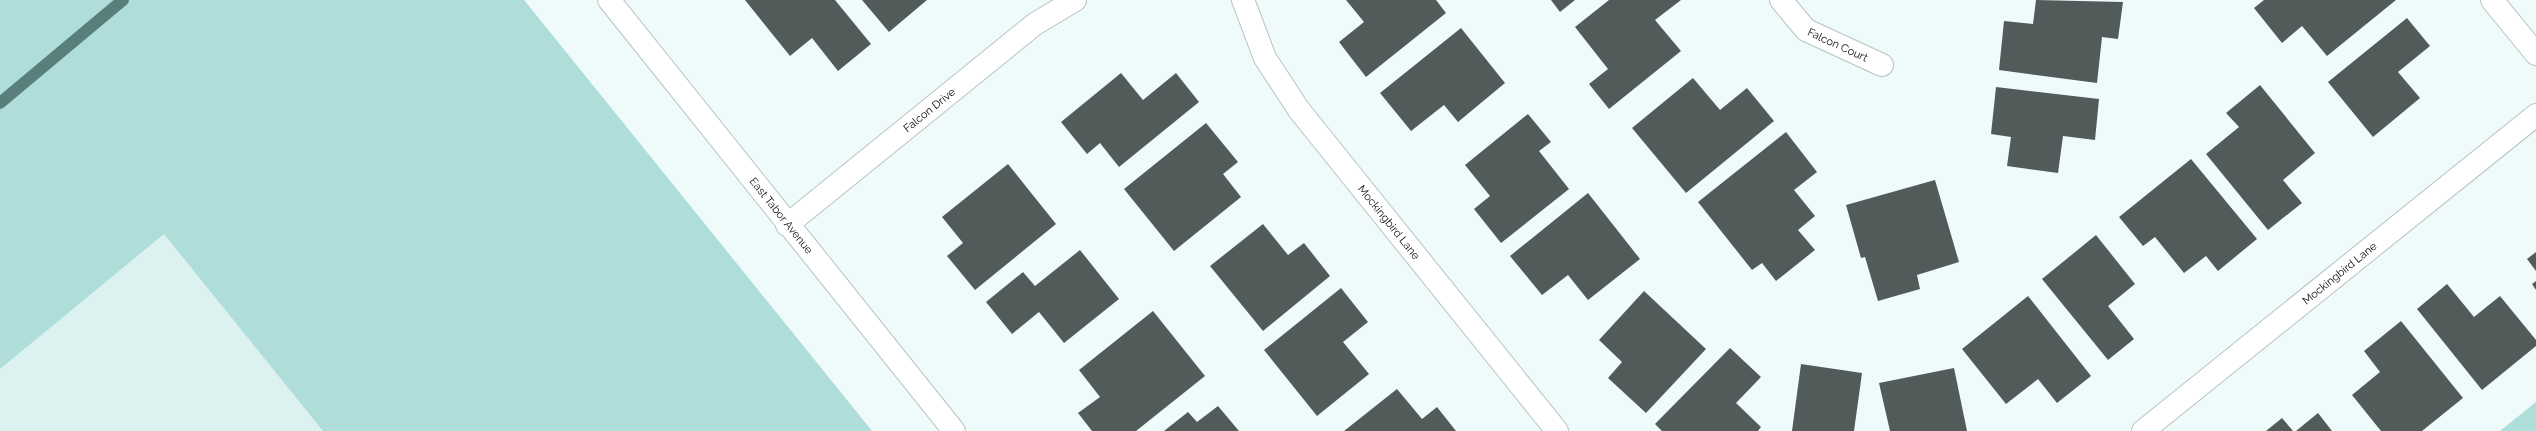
<svg xmlns="http://www.w3.org/2000/svg" width="2536" height="431" viewBox="0 0 2536 431" font-family="Raleway,sans-serif">
	<style>
		.built { fill: #dcf2f0 }
		.green { fill: #afddda }
		.lines { fill: none; stroke-linecap: round; stroke-linejoin: round }
		.stream { stroke: #597f7d; stroke-width: 12 }
		.building { fill: #515b5a }
		.minor-casing { stroke: #b7c3c2; stroke-width: 24 }
		.secondary-casing { stroke: #b7c3c2; stroke-width: 24 }
		.minor { stroke: #fff; stroke-width: 22 }
		.secondary { stroke: #fff; stroke-width: 22 }
		.labels { text-anchor: middle; dominant-baseline: central; stroke-width: 4; stroke-linejoin: round; paint-order: stroke }
		.street-label { font-size: 11px; fill: #0b0f0f; stroke: #fff }
	</style>
	<rect width="100%" height="100%" fill="#effbfa"/>
	<path class="built" d="M446 0H524L872 431H0V368Z"/>
	<g class="green">
		<path d="M0 0H524L872 431H323L164 234 0 369Z"/>
		<path d="M2536 402V431H2500Z"/>
	</g>
	<g class="lines">
		<path class="stream" d="M0 103 123 0"/>
	</g>
	<g class="building">
		<path d="M745 0H835L871 44 838 71 812 38 790 56Z"/>
		<path d="M862 0H927L889 32Z"/>
		<path d="M1346 0H1436L1446 13 1366 77 1339 42 1364 22Z"/>
		<path d="M1551 0H1575L1560 12Z"/>
		<path d="M1609 0H1681L1655 20 1681 51 1609 109 1589 84 1608 69 1575 27Z"/>
		<path d="M2036 0 2123 2 2118 39 2102 37 2097 83 1999 70 2004 21 2033 24Z"/>
		<path d="M2264 0H2396L2327 56 2302 26 2282 43 2254 8Z"/>
		<path d="M2407 18 2430 46 2398 72 2420 98 2373 137 2328 82Z"/>
		<path d="M1461 28 1505 83 1458 122 1444 105 1411 131 1380 93Z"/>
		<path d="M1121 73 1143 100 1176 73 1199 102 1119 167 1100 143 1087 154 1061 122Z"/>
		<path d="M1693 78 1720 110 1747 88 1774 121 1686 193 1632 128Z"/>
		<path d="M2260 85 2315 153 2283 180 2302 203 2268 230 2206 154 2239 127 2226 113Z"/>
		<path d="M1996 87 2099 99 2095 140 2063 136 2058 173 2007 166 2011 137 1991 134Z"/>
		<path d="M1528 114 1551 142 1539 151 1569 189 1501 243 1474 209 1490 196 1465 165Z"/>
		<path d="M1206 123 1238 162 1223 174 1241 197 1174 251 1124 189Z"/>
		<path d="M1786 132 1817 172 1794 190 1815 216 1798 230 1815 250 1776 281 1762 263 1752 270 1698 202Z"/>
		<path d="M2191 159 2257 239 2218 271 2206 256 2184 273 2155 237 2143 246 2119 217Z"/>
		<path d="M1008 164 1056 224 975 290 947 256 963 243 942 217Z"/>
		<path d="M1935 180 1959 262 1917 275 1920 289 1878 301 1865 257 1861 258 1846 205Z"/>
		<path d="M1588 193 1640 259 1588 300 1568 275 1542 295 1510 256Z"/>
		<path d="M1263 224 1288 255 1304 243 1330 276 1263 331 1210 266Z"/>
		<path d="M2096 235 2135 284 2108 306 2134 339 2108 360 2042 279Z"/>
		<path d="M1080 250 1119 299 1064 343 1039 312 1012 334 986 302 1023 272 1035 286Z"/>
		<path d="M2536 252V271L2527 259Z"/>
		<path d="M2536 281V290L2532 284Z"/>
		<path d="M2447 284 2474 317 2500 296 2536 340V346L2482 390 2417 309Z"/>
		<path d="M1341 288 1368 322 1343 342 1369 374 1317 416 1264 350Z"/>
		<path d="M1644 291 1706 349 1646 413 1608 378 1622 362 1599 340Z"/>
		<path d="M2028 296 2091 376 2057 403 2038 379 2006 404 1962 349Z"/>
		<path d="M1153 311 1205 376 1136 431H1092L1078 413 1100 397 1079 370Z"/>
		<path d="M2401 321 2463 398 2422 431H2381L2352 395 2380 372 2364 351Z"/>
		<path d="M1730 348 1761 377 1736 403 1761 427 1758 431H1662L1655 424Z"/>
		<path d="M1801 364 1862 373 1854 431H1792Z"/>
		<path d="M1954 368 1967 431H1890L1879 383Z"/>
		<path d="M1397 389 1422 419 1437 407 1456 431H1344Z"/>
		<path d="M1218 406 1239 431H1164L1188 412 1197 422Z"/>
		<path d="M2318 413 2332 431H2296Z"/>
		<path d="M2282 418 2293 431H2266Z"/>
	</g>
	<g class="lines">
		<defs>
			<g id="minor">
				<path id="s1" d="M1243 0 1265 58 1299 110 1557 431"/>
				<path id="s2" d="M1781 0 1806 30 1882 65"/>
				<path d="M2492 0 2536 54"/>
				<path id="s3" d="M787 225 1035 24 1075 0"/>
				<path id="s4" d="M2143 431 2536 115"/>
			</g>
			<g id="secondary">
				<path id="s5" d="M609 0 954 431"/>
			</g>
		</defs>
		<use href="#minor" class="minor-casing"/>
		<use href="#secondary" class="secondary-casing"/>
		<use href="#minor" class="minor"/>
		<use href="#secondary" class="secondary"/>
	</g>
	<g class="labels">
		<g class="street-label">
			<text stroke="none"><textPath href="#s2" startOffset="74">Falcon Court</textPath></text>
			<text stroke="none"><textPath href="#s3" startOffset="183">Falcon Drive</textPath></text>
			<text stroke="none"><textPath href="#s5" startOffset="276">East Tabor Avenue</textPath></text>
			<text stroke="none"><textPath href="#s1" startOffset="268">Mockingbird Lane</textPath></text>
			<text stroke="none"><textPath href="#s4" startOffset="252">Mockingbird Lane</textPath></text>
		</g>
	</g>
</svg>
